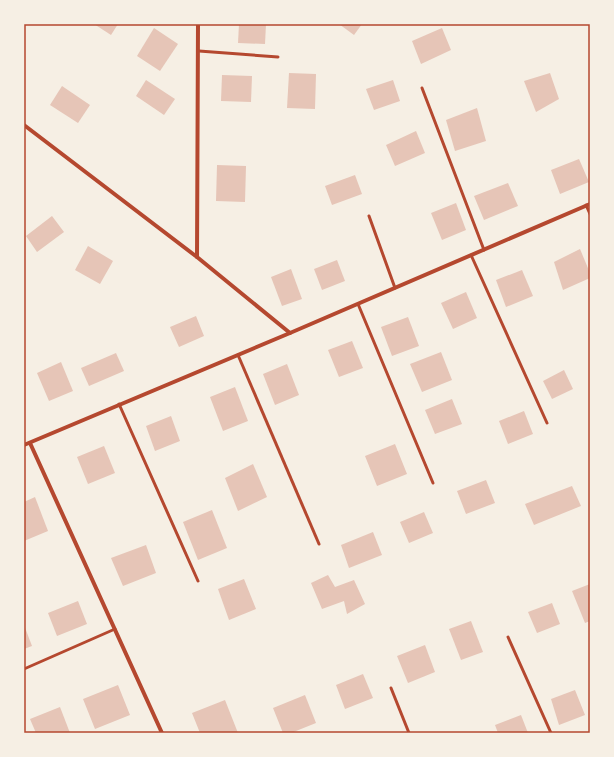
<svg xmlns="http://www.w3.org/2000/svg" width="614" height="757" viewBox="0 0 614 757" font-family="'DejaVu Sans',sans-serif">
	<style>
		.building { fill: #e6c5b7 }
		.lines { fill: none; stroke-linecap: round; stroke-linejoin: round }
		.service { stroke: #b5482f; stroke-width: 3 }
		.minor { stroke: #b5482f; stroke-width: 4 }
		.neatline { fill: none; stroke: #b5482f; stroke-width: 1.5 }
	</style>
	<rect width="100%" height="100%" fill="#f6efe4"/>
	<g class="building">
		<path d="M94 24H118L111 35Z"/>
		<path d="M239 24H266L265 44 238 43Z"/>
		<path d="M339 24H362L354 35Z"/>
		<path d="M154 28 178 44 160 71 137 56Z"/>
		<path d="M442 28 451 50 421 64 412 41Z"/>
		<path d="M289 73 316 74 315 109 287 108Z"/>
		<path d="M550 73 559 99 536 112 524 81Z"/>
		<path d="M222 75 252 76 251 102 221 101Z"/>
		<path d="M146 80 175 99 164 115 136 96Z"/>
		<path d="M393 80 400 101 374 110 366 89Z"/>
		<path d="M62 86 90 105 78 123 50 105Z"/>
		<path d="M477 108 486 141 455 151 446 120Z"/>
		<path d="M416 131 425 153 395 166 386 145Z"/>
		<path d="M579 159 589 182 560 194 551 170Z"/>
		<path d="M217 165 246 166 245 202 216 201Z"/>
		<path d="M355 175 362 194 332 205 325 186Z"/>
		<path d="M508 183 518 206 484 220 474 196Z"/>
		<path d="M456 203 466 230 442 240 431 213Z"/>
		<path d="M52 216 64 232 37 252 26 236Z"/>
		<path d="M88 246 113 261 100 284 75 270Z"/>
		<path d="M580 249 590 273V278L563 290 554 262Z"/>
		<path d="M337 260 345 281 322 290 314 269Z"/>
		<path d="M291 269 302 299 282 306 271 277Z"/>
		<path d="M522 270 533 296 506 307 496 280Z"/>
		<path d="M466 292 477 318 453 329 441 303Z"/>
		<path d="M196 316 204 336 179 347 170 327Z"/>
		<path d="M408 317 419 346 392 356 381 327Z"/>
		<path d="M352 341 363 368 339 377 328 350Z"/>
		<path d="M441 352 452 380 422 392 410 364Z"/>
		<path d="M116 353 124 371 89 386 81 368Z"/>
		<path d="M61 362 73 391 49 401 37 373Z"/>
		<path d="M287 364 299 395 275 405 263 374Z"/>
		<path d="M564 370 573 389 552 399 543 381Z"/>
		<path d="M235 387 248 421 223 431 210 397Z"/>
		<path d="M452 399 462 424 435 434 425 410Z"/>
		<path d="M524 411 533 434 508 444 499 421Z"/>
		<path d="M171 416 180 441 155 451 146 426Z"/>
		<path d="M395 444 407 474 377 486 365 456Z"/>
		<path d="M104 446 115 473 88 484 77 457Z"/>
		<path d="M253 464 267 497 238 511 225 478Z"/>
		<path d="M486 480 495 503 466 514 457 491Z"/>
		<path d="M572 486 581 506 534 525 525 504Z"/>
		<path d="M35 497 48 531 24 541V502Z"/>
		<path d="M212 510 227 548 198 560 183 522Z"/>
		<path d="M424 512 433 533 409 543 400 522Z"/>
		<path d="M373 532 382 555 349 568 341 545Z"/>
		<path d="M146 545 156 573 123 586 111 558Z"/>
		<path d="M328 575 335 587 354 580 365 604 347 614 344 601 322 609 311 583Z"/>
		<path d="M244 579 256 609 229 620 218 589Z"/>
		<path d="M590 584V621L585 623 572 591Z"/>
		<path d="M78 601 87 624 57 636 48 613Z"/>
		<path d="M552 603 560 624 537 633 528 612Z"/>
		<path d="M471 621 483 652 461 660 449 629Z"/>
		<path d="M24 625 32 646 24 649Z"/>
		<path d="M425 645 435 672 408 683 397 656Z"/>
		<path d="M363 674 373 698 345 709 336 685Z"/>
		<path d="M118 685 130 715 95 729 83 699Z"/>
		<path d="M575 690 585 715 559 725 551 699Z"/>
		<path d="M305 695 316 723 291 733H283L273 708Z"/>
		<path d="M225 700 238 733H200L192 713Z"/>
		<path d="M60 707 70 733H36L30 719Z"/>
		<path d="M521 715 528 733H498L495 725Z"/>
	</g>
	<g class="lines">
		<g class="service">
			<path d="M199 51 278 57"/>
			<path d="M422 88 484 250"/>
			<path d="M586 205 590 214"/>
			<path d="M369 216 395 288"/>
			<path d="M471 255 547 423"/>
			<path d="M358 304 433 483"/>
			<path d="M238 355 319 544"/>
			<path d="M119 404 198 581"/>
			<path d="M508 637 551 733"/>
			<path d="M24 669 115 629"/>
			<path d="M391 688 409 733"/>
		</g>
		<g class="minor">
			<path d="M24 125 197 257 290 333"/>
			<path d="M197 257 198 24"/>
			<path d="M30 443 162 733"/>
			<path d="M24 445 290 333 590 204"/>
		</g>
	</g>
	<rect width="614" height="757" fill="none" stroke="#f6efe4" stroke-width="50"/>
	<rect x="25" y="25" width="564" height="707" class="neatline"/>
</svg>
